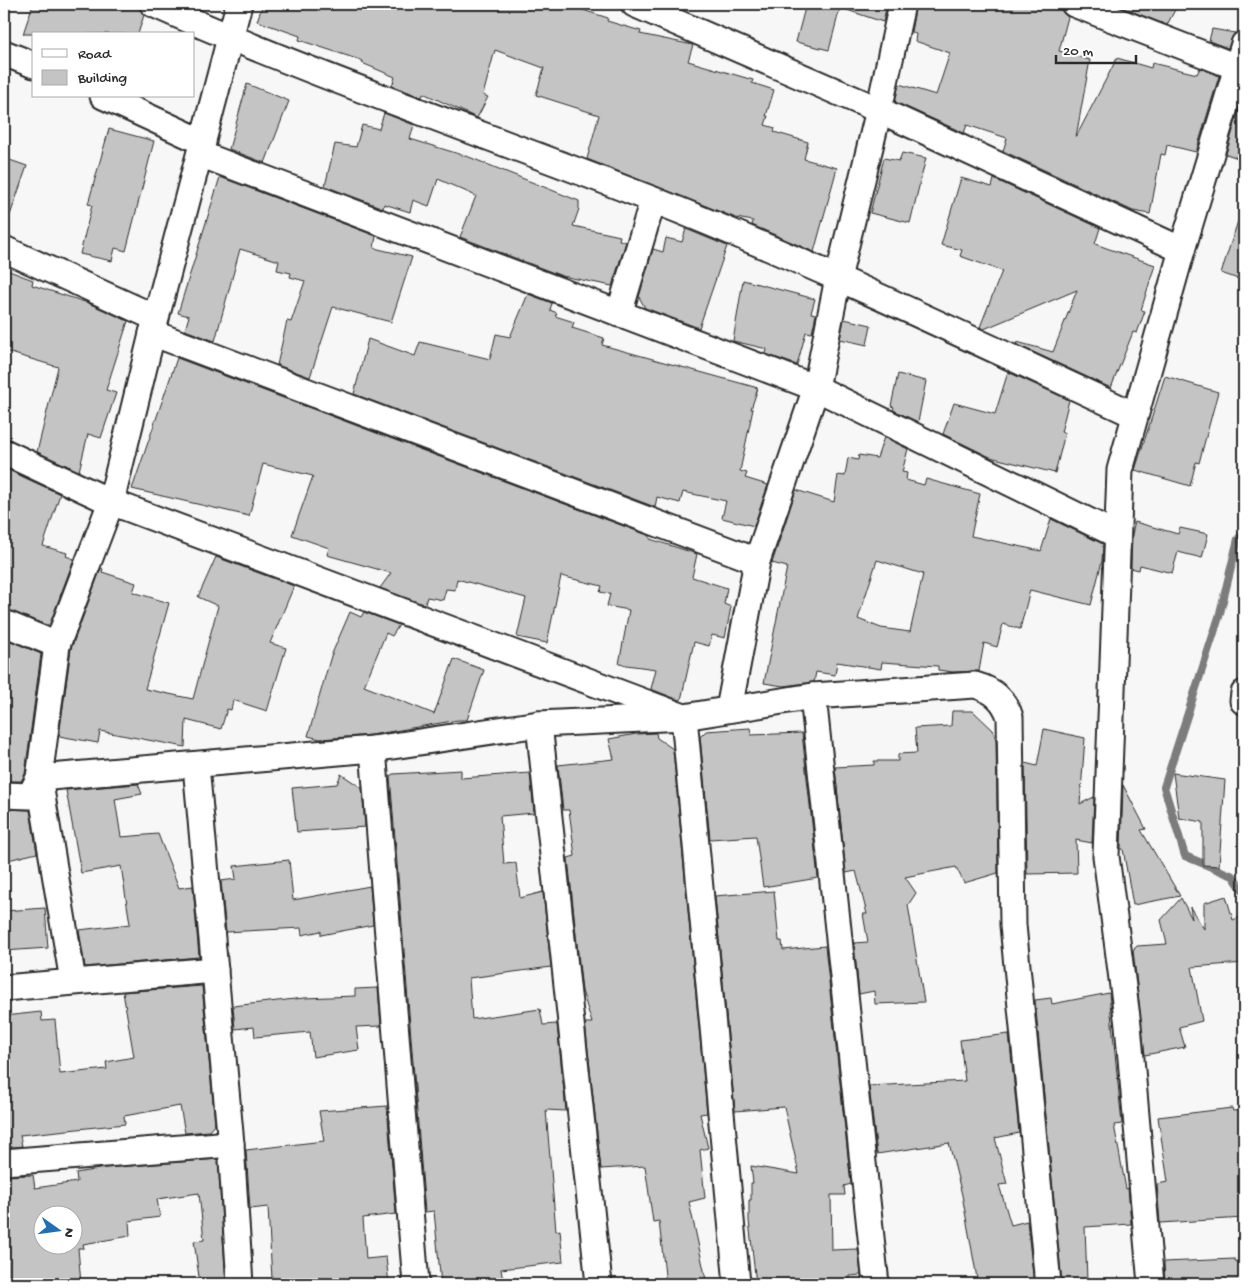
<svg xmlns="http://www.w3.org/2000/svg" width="1248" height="1288" viewBox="0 0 1248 1288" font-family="'Gochi Hand',sans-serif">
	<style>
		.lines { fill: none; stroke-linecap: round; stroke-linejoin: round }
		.stream { stroke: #7b7b7b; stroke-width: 8 }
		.building { fill: #c4c4c4; stroke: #2b2b2b; fill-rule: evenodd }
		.minor-casing { stroke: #2b2b2b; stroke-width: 29 }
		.minor { stroke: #fff; stroke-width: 25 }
	</style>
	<rect width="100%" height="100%" fill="#f7f7f7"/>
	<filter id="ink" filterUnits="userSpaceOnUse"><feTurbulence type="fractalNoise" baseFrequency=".02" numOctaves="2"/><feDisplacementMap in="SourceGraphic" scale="10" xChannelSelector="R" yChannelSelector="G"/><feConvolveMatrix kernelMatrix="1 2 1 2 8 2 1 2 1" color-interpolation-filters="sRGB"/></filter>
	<g filter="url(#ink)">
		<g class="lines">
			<path class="stream" d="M1244 533 1238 539 1219 617 1164 787 1185 856 1233 876 1244 892"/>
		</g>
		<g class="building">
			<path d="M33 4H139L144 15 138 34H23Z"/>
			<path d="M263 4H564L608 18 607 21 641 31 640 34 693 45 688 61 753 80 752 83 774 90 766 116H768L765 125 775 128 774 132 808 142 804 159 837 168 814 252 752 225 753 221 736 218 587 159 599 115 536 95 544 68 495 50 483 95 488 97 477 118 423 93 422 97 392 86 395 77 362 63 363 61 299 40 300 36 257 21Z"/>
			<path d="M806 4H841L829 50 796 42Z"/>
			<path d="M841 4H887L883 22 841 8Z"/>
			<path d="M916 4H1060L1063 13 1068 17 1059 51 1090 60 1076 137 1117 58 1151 68 1152 63 1197 74 1200 68 1219 76 1196 152 1167 145 1165 155 1161 154 1150 214 1133 211 1003 151 1007 138 967 125 964 133 895 102 899 84 936 95 950 53 915 41 916 34 911 32Z"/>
			<path d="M1113 4H1178L1167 25Z"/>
			<path d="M1212 29 1235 33 1228 48 1209 41Z"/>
			<path d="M247 84 289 101 265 163 229 149Z"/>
			<path d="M1244 93V160L1226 154Z"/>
			<path d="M384 113 414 125 410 139 469 157 579 201V209L573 226 620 236 619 240 626 242 612 286 562 276 460 237 476 196 438 179 429 206 413 200 410 212 384 204 383 208 325 186 335 144 356 147 362 125 379 129Z"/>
			<path d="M109 129 154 141 126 251 115 248 112 261 80 254 92 205 88 204Z"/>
			<path d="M902 153 926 158 910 223 870 213 884 158 899 161Z"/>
			<path d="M4 158 27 166 7 224 4 223Z"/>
			<path d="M220 177 376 236 374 248 412 257 391 322 333 307 310 377 277 365 287 321 291 322 305 281 290 277 291 273 277 270 279 261 240 249 215 341 185 330 189 316 178 313Z"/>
			<path d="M961 178 992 187 994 179 1100 228 1095 244 1155 265 1141 310 1145 311 1137 333 1133 332 1111 388 1016 344 1017 342 1053 352 1077 290 984 329 980 327 1002 271 960 256 962 250 941 245Z"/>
			<path d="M1240 215 1244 216V281L1221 273Z"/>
			<path d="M686 229 727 246 699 328 645 308 639 297 653 249 663 252 666 238 682 242Z"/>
			<path d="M4 269 33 280 32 285 88 303 128 321 106 390 116 393 101 438 88 434 79 471 37 452 58 367 4 351Z"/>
			<path d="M743 280 815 299 811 313 816 314 812 333 806 332 797 365 766 354 767 349 733 341Z"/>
			<path d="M528 294 552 303 550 310 557 313 555 316 574 322 572 328 604 338 602 345 758 388 751 409H753L740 471 747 473 745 478 768 485 754 526 722 518 726 501 683 492 680 503 657 497 655 507 354 394 368 339 415 356 420 342 490 359 496 334 510 337Z"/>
			<path d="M844 319 871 325 867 345 840 339Z"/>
			<path d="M177 358 650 536V539L697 554 692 577 727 588 724 604 731 607 725 638 712 635 709 646 694 642 681 700H679L651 689 656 669 619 664 629 610 607 606 610 594 600 592 602 586 561 576 547 643 517 637 526 598 457 579 455 590 446 589 443 600 427 597 425 604 417 602 380 588 391 573 327 555 329 548 292 535 313 476 263 464 249 516 132 489Z"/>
			<path d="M1008 372 1069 400 1061 432 1065 433 1055 473 990 457 943 434 954 403 995 414Z"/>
			<path d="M898 374 926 381 918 422 893 410 894 407 891 406Z"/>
			<path d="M1165 376 1218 392 1199 463 1196 462 1190 486 1135 470Z"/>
			<path d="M884 437 908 449 902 472 907 473 906 480 924 485 926 479 980 494 971 536 1041 551 1051 519 1103 544 1102 561 1091 605 1030 590 1020 629 1003 624 997 647 984 643 979 671 953 672 938 670V666L882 662 881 669 837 662 835 675 816 672 814 682 783 686 764 683 787 567 772 563 796 490 834 502 838 475 845 476 848 458 858 460 859 455 877 458ZM877 560 923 574 910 632 881 628 858 619Z"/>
			<path d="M4 468 60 494 43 546 67 553 66 556 74 559 49 626 4 609Z"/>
			<path d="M1135 522 1178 534 1180 528 1208 534 1202 558 1178 552 1172 573 1140 565 1139 570 1131 568 1132 534Z"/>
			<path d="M216 557 294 586 270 643 286 648 267 711 233 700 231 710 227 709 221 729 186 720 185 747 100 731 98 743 59 736 71 649 101 568 103 569 102 572 136 583 133 592 169 603 145 689 193 699 218 606 198 597Z"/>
			<path d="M350 612 361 617 364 612 399 625 392 636 386 633 364 686 434 714 454 659 484 670 467 720H458L371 735 320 739 308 736 331 656Z"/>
			<path d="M4 638 41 654 25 774 21 781H4Z"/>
			<path d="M952 711H973L993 730 996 740 998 873 964 883 956 867 905 877 916 893 908 905 924 1002 875 1004 874 991 859 994 854 943 868 942 863 914H867L856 871 846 873 835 767 874 765V761H898V754L917 753 915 728 951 726Z"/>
			<path d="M750 728 751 735 802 733 818 878 763 887 756 836 710 839 700 737 706 731Z"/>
			<path d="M1044 729 1085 738 1080 804 1094 797 1092 843 1076 840 1077 873 1027 874 1025 763 1037 766Z"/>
			<path d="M656 733 657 738 673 749 707 1113 700 1114 708 1148 700 1150 705 1198 689 1202 707 1284H666L659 1221 653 1222 645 1166 601 1169 585 1023H592L582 991 568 858 575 856 569 810H563L558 765 614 759 609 739 636 734Z"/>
			<path d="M461 770V778L530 773 534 813 500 816 504 864 516 863 520 898 543 892 551 967 469 978 472 1019 540 1009 543 1025 557 1024 566 1111 546 1110 556 1231 560 1230 563 1262 501 1269 503 1281 441 1284 434 1211 425 1212 390 776 393 774Z"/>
			<path d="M1173 773 1225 780 1219 866 1203 865V822L1179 818Z"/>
			<path d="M341 774 362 788 365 827 297 832 292 788 337 784Z"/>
			<path d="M138 784 142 794 115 799 121 837 158 834 179 888 193 886 199 957 85 967 79 930 130 924 121 866 81 873 66 790Z"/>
			<path d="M1123 785 1146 829 1141 830 1180 896 1133 905 1123 849H1121Z"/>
			<path d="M4 809 30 810 37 853 4 861Z"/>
			<path d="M289 860 293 900 370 886 373 925 321 935V931L302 935 301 928 226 932 221 881 236 879 234 866Z"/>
			<path d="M774 891 779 941H782L783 950 825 946 851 1184 844 1186 845 1195H831L832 1250 858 1249 861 1275 850 1276V1284H809V1282L756 1284 749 1221V1200H751V1183H753L751 1166 799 1174 784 1107 735 1111 715 896Z"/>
			<path d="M1226 896 1233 920 1244 915V963L1192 967 1202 1021 1179 1027 1185 1047 1145 1055 1133 950 1137 946 1167 944 1161 920 1181 898 1192 919 1190 907 1204 929V903Z"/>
			<path d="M45 908 48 948 4 951V911Z"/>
			<path d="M202 986 215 1124 209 1131 185 1133 180 1106 124 1116 125 1124 20 1135 22 1146 4 1148V1016L41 1012 42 1021 55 1020 60 1074 107 1069 106 1062 134 1057 123 992Z"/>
			<path d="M378 988 381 1026 356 1027 359 1050 313 1057 310 1032 255 1037 254 1027 235 1029 233 1006 304 998 355 996V989Z"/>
			<path d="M1109 993 1122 1124 1114 1125 1126 1189 1128 1188 1131 1224 1085 1227 1087 1280 1062 1284 1035 1000 1051 998 1052 1004Z"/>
			<path d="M1009 1034 1019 1133 995 1138 1007 1184 999 1185 1011 1225 1027 1221 1034 1284H978L962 1195 949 1143 877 1154 869 1086 965 1081 960 1040Z"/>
			<path d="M387 1106 396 1214 363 1218 366 1259 386 1257 389 1284H287L286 1278 272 1279 268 1207 250 1209 246 1150 324 1141 319 1111Z"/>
			<path d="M1232 1108 1233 1111 1244 1110V1218L1160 1223 1157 1184 1168 1182 1158 1117Z"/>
			<path d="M218 1159 226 1284H200L194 1241 204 1240 199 1193 157 1199 160 1217 129 1221 130 1236 83 1244 84 1248H78L81 1284H4V1176L33 1175 35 1188 77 1182 76 1173 105 1168ZM42 1216H72V1246H42Z"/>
			<path d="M1235 1259V1261L1244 1262V1284H1165L1164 1262Z"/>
		</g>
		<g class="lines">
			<defs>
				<g id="minor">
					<path d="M153 4C316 77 485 134 651 199 815 264 975 341 1135 415"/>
					<path d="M634 4 879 110 1182 250"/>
					<path d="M1074 4 1244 70"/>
					<path d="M4 53 34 65"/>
					<path d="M103 96 203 142"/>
					<path d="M200 154 816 388 1117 535"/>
					<path d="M4 249 156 318"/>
					<path d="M619 314 653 200"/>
					<path d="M152 333 757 561"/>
					<path d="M4 452 111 502 684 717 737 1284"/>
					<path d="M4 623 57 645"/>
					<path d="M813 696 876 1284"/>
					<path d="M1243 701 1244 693"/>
					<path d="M729 709 757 561 816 388 838 278 879 110 902 4"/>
					<path d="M539 724 599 1284"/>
					<path d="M373 749 416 1284"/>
					<path d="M196 766 231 1144 240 1284"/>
					<path d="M4 795 30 796 39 778 373 749 539 724 684 717 813 696 975 685C993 690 1004 699 1010 717L1013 925 1048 1284"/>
					<path d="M73 981 39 778 57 645 111 502 156 318 239 4"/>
					<path d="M4 988 215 970"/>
					<path d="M4 1162 231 1144"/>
					<path d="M1151 1284 1128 1025 1106 856 1120 470 1182 250 1244 44"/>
				</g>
			</defs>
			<use href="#minor" class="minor-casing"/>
			<use href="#minor" class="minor"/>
		</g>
	</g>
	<rect width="1248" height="1288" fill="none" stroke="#fff" stroke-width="20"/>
	<rect x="10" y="10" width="1228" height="1268" fill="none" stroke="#2b2b2b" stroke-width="2" filter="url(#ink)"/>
	<rect x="32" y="32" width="162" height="65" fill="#ffffff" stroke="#aaaaaa"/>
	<rect x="42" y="49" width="25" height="8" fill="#ffffff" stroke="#aaaaaa"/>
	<text x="78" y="58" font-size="15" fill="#2b2b2b">Road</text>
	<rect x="42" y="70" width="25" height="15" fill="#c4c4c4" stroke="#aaaaaa"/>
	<text x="78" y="82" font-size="15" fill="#2b2b2b">Building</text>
	<g transform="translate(58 1230) rotate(104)"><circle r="24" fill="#ffffff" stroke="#aaaaaa"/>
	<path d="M0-4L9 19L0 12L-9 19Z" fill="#1f6fb2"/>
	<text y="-8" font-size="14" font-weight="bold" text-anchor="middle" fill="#2b2b2b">N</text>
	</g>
	<path d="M1056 55v8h80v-8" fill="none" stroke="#2b2b2b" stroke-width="2.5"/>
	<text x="1063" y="55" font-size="15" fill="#2b2b2b" stroke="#ffffff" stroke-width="4" paint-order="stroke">20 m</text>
</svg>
